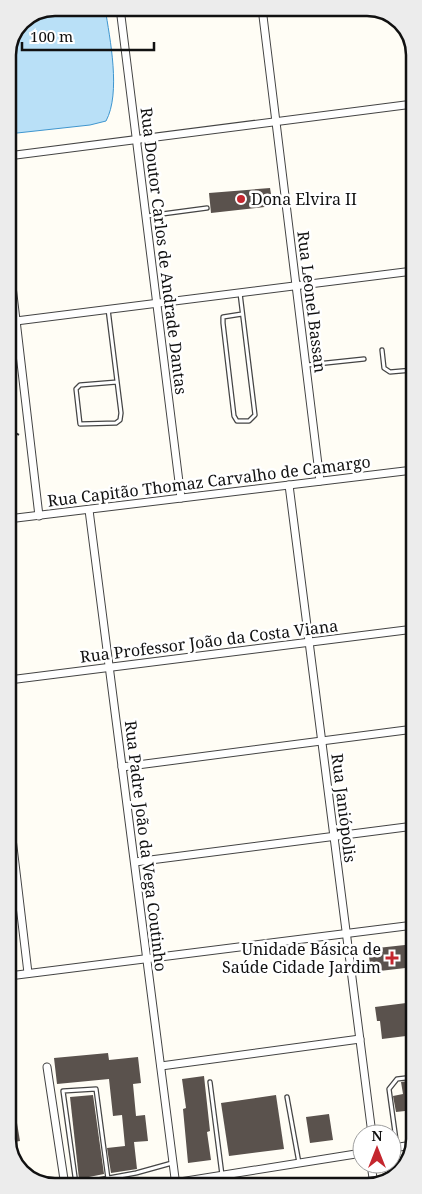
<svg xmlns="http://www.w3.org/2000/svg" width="422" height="1194" viewBox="0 0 422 1194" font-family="'Noto Serif',serif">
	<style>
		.water { fill: #b9e0f7; stroke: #3f96cf }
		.building { fill: #5a524d }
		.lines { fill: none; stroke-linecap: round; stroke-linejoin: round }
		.service-casing { stroke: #444; stroke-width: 5.5 }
		.minor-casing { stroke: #444; stroke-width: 9 }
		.path { stroke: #333; stroke-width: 2; stroke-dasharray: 5 2.5; stroke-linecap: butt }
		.service { stroke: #fff; stroke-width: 3 }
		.minor { stroke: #fff; stroke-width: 7 }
		.poi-dot { fill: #c4262e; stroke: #fff; stroke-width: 2 }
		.labels { text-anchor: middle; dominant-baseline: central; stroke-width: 5; stroke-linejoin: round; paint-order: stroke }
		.poi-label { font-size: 16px; fill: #111; stroke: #fff; text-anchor: start }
		.street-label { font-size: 16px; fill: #111; stroke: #fff }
		.rim { fill: none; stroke: #111; stroke-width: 2.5 }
	</style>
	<rect width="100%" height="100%" fill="#fffdf5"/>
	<path class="water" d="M55 8H105C110 39 121 93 106 121L90 125 8 134V52L22 21Z"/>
	<g class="building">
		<path d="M270 188 273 206 211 213 209 193Z"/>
		<path d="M414 944V967L371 972 368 949Z"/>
		<path d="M414 1002V1035L382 1039 380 1021H377L375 1007Z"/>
		<path d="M108 1053 109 1060 138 1057 141 1083 133 1084 136 1116 145 1115 148 1141 134 1142 137 1169 111 1173 107 1148 125 1146 122 1115 113 1116 109 1079 57 1084 54 1058Z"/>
		<path d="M204 1076 210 1131 207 1132 211 1160 188 1163 183 1109 186 1108 182 1079Z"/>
		<path d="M414 1080V1110L396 1112 393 1096 403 1094 401 1082Z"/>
		<path d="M93 1095 104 1174 79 1179 70 1097Z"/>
		<path d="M276 1095 284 1149 229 1156 221 1103Z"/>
		<path d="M329 1114 333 1140 310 1143 306 1117Z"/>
		<path d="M16 1117 20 1141 9 1143V1118Z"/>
	</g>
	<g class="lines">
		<defs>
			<g id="service">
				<path d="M147 216 207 208"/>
				<path d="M240 293 255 415 249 421H237L234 416 223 323V317L242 314"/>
				<path d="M108 309 121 413 120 420 116 423 80 424 76 389 80 385 117 382"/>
				<path d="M382 350 384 368 390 372 413 370"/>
				<path d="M307 365 364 359"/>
				<path d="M210 1082 222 1175"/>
				<path d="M287 1097 299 1163"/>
				<path d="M397 1147 389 1089 397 1079 414 1077"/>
				<path d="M12 1155H14"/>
				<path d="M108 1179 96 1089 63 1091 76 1184 136 1173 172 1163"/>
			</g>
			<g id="minor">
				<path d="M120 8 181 498"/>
				<path d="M262 8 320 481"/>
				<path d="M408 35 413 73"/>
				<path d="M8 156 413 104"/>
				<path d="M8 252 39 516"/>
				<path d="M16 321 413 271"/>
				<path d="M289 485 372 1134"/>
				<path d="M89 510 176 1186"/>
				<path d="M8 519 413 470"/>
				<path d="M9 680 414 629"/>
				<path d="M122 767 414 729"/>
				<path d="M9 813 28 973"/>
				<path d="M135 862 414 826"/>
				<path d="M9 976 414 925"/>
				<path d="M161 1066 360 1039"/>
				<path d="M47 1067 65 1186"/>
				<path d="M392 1148 413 1145"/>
				<path d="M371 1164 374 1185"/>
				<path d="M155 1186 362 1153"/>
			</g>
		</defs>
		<use href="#service" class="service-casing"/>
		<use href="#minor" class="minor-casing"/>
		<path class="path" d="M8 429 21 436"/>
		<use href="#service" class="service"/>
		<use href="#minor" class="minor"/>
	</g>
	<g class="poi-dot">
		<circle cx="241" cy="199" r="5"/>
		<path d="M389.5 950.5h5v5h5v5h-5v5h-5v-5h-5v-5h5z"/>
	</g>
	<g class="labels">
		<g class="poi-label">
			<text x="251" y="199">Dona Elvira II</text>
			<text x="381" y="949" text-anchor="end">Unidade Básica de<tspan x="381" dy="18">Saúde Cidade Jardim</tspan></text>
		</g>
		<g class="street-label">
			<text transform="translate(164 251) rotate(83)">Rua Doutor Carlos de Andrade Dantas</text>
			<text transform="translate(312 302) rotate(83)">Rua Leonel Bassan</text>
			<text transform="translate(209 481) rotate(-7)">Rua Capitão Thomaz Carvalho de Camargo</text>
			<text transform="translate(209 641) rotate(-7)">Rua Professor João da Costa Viana</text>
			<text transform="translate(344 808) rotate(83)">Rua Janiópolis</text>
			<text transform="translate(146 846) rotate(83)">Rua Padre João da Vega Coutinho</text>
		</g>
	</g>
	<path d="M0 0H422V1194H0ZM55 16H367A39 39 0 0 1 406 55V1139A39 39 0 0 1 367 1178H55A39 39 0 0 1 16 1139V55A39 39 0 0 1 55 16Z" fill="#ececec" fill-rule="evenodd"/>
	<path class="rim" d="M55 16H367A39 39 0 0 1 406 55V1139A39 39 0 0 1 367 1178H55A39 39 0 0 1 16 1139V55A39 39 0 0 1 55 16Z"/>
	<g transform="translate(377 1149)"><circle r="24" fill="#ffffff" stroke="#a0a0a0"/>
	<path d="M0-4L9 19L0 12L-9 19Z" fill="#c4262e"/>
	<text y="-8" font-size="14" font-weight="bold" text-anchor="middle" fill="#111111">N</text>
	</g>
	<path d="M22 42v8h132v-8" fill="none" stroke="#111111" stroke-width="2.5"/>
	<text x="30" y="42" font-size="15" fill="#111111" stroke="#ffffff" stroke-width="4" paint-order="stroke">100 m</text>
</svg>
